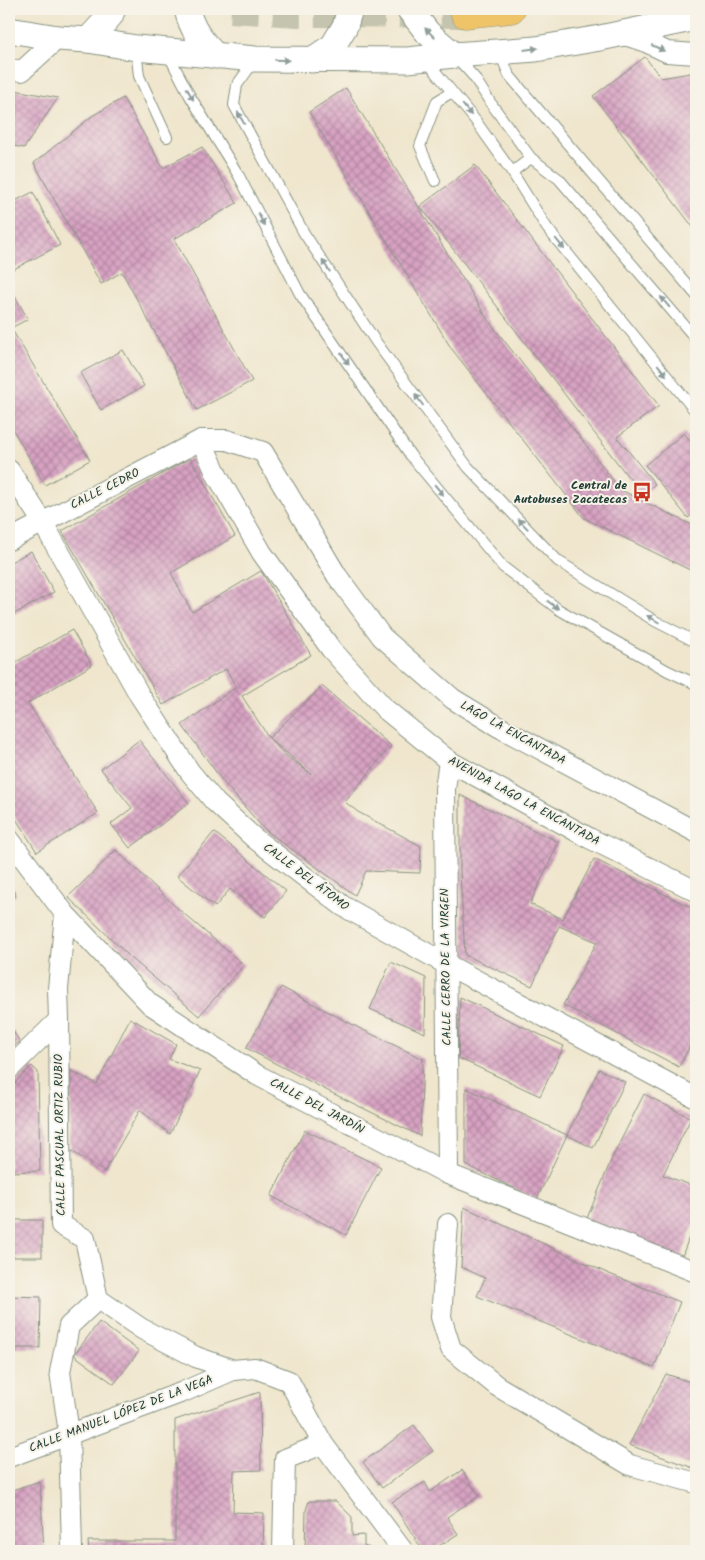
<svg xmlns="http://www.w3.org/2000/svg" width="705" height="1560" viewBox="0 0 705 1560" font-family="Kalam,sans-serif">
	<style>
		.building { fill: url(#building-cross-hatch); fill-rule: evenodd }
		.lines { fill: none; stroke-linecap: round; stroke-linejoin: round }
		.primary-tunnel { stroke: #c5c4ae; stroke-width: 28; stroke-dasharray: 28 14; stroke-linecap: butt }
		.service-casing { stroke: #879280; stroke-width: 12 }
		.minor-casing { stroke: #879280; stroke-width: 22 }
		.tertiary-casing { stroke: #879280; stroke-width: 27 }
		.primary-casing { stroke: #879280; stroke-width: 29 }
		.service { stroke: #fff; stroke-width: 10 }
		.minor { stroke: #fff; stroke-width: 20 }
		.tertiary { stroke: #fff; stroke-width: 25 }
		.primary { stroke: #efc469; stroke-width: 28 }
		.oneway { fill: #8f9e9a }
		.labels { text-anchor: middle; dominant-baseline: central; stroke-width: 4; stroke-linejoin: round; paint-order: stroke }
		.poi-label { font-size: 12px; font-weight: bold; fill: #1f3d34; stroke: #f7f3e8; text-anchor: end }
		.street-label { font-size: 12px; fill: #1f3d34; stroke: #f7f3e8 }
	</style>
	<defs>
		<pattern id="building-cross-hatch" width="8" height="8" patternUnits="userSpaceOnUse" patternTransform="scale(1.25)"><rect width="8" height="8" fill="#d8a2c3"/><path d="M0 0l8 8M0 8l8-8" fill="none" stroke="#af859f"/></pattern>
	</defs>
	<rect width="100%" height="100%" fill="#f7f3e8"/>
	<filter id="ink" filterUnits="userSpaceOnUse"><feTurbulence type="fractalNoise" baseFrequency=".02" numOctaves="2"/><feDisplacementMap in="SourceGraphic" scale="10" xChannelSelector="R" yChannelSelector="G"/><feConvolveMatrix kernelMatrix="1 2 1 2 8 2 1 2 1" color-interpolation-filters="sRGB"/></filter>
	<filter id="wash" filterUnits="userSpaceOnUse"><feTurbulence type="fractalNoise" baseFrequency=".0096" numOctaves="4" result="noise"/><feDisplacementMap in="SourceGraphic" scale="20" xChannelSelector="R" yChannelSelector="G"/><feGaussianBlur stdDeviation="1.12" result="paint"/><feColorMatrix in="noise" values="0 0 0 0 0 0 0 0 0 0 0 0 0 0 0 0 0 1.4 0 .05"/><feComposite in="paint" operator="in"/></filter>
	<g filter="url(#wash)">
		<rect width="100%" height="100%" fill="#efe6cd"/>
		<g id="blocks">
			<g class="building">
				<path d="M645 57 661 78 696 72V231L593 96Z"/>
				<path d="M346 88 488 320 621 490 696 527V573L584 518 451 348 309 112Z"/>
				<path d="M9 89 58 98 24 148 9 145Z"/>
				<path d="M123 98 163 168 202 147 237 203 174 239 252 381 197 410 122 272 101 284 34 163 92 116Z"/>
				<path d="M475 165 659 406 617 437 655 484 642 495 420 206Z"/>
				<path d="M33 192 60 245 12 270 9 264V204Z"/>
				<path d="M9 286 28 319 11 328 90 460 45 485 9 423Z"/>
				<path d="M123 350 144 386 101 410 80 373Z"/>
				<path d="M684 433 696 448V511L688 518 645 465Z"/>
				<path d="M190 458 235 536 171 573 192 612 261 571 311 655 242 696 269 738 322 686 391 746 345 802 358 812 421 846 420 873 366 871 355 895 264 829 224 783 182 725 236 687 226 669 163 705 62 531ZM269 738 311 774 285 755Z"/>
				<path d="M31 551 54 592 9 617V563Z"/>
				<path d="M72 630 92 665 28 703 98 813 37 852 9 808V666Z"/>
				<path d="M139 740 189 803 130 848 111 824 132 808 101 769Z"/>
				<path d="M460 795 559 842 530 904 563 919 594 859 696 910V1034L679 1067 563 1005 597 942 559 926 532 986 465 955 460 872Z"/>
				<path d="M214 832 286 891 265 917 230 889 215 907 177 876Z"/>
				<path d="M116 850 176 907 244 965 199 1016 131 958 68 897Z"/>
				<path d="M9 883 16 895 9 900Z"/>
				<path d="M391 962 426 978 425 1033 370 1009Z"/>
				<path d="M281 987 359 1028 423 1059 420 1136 328 1091 246 1048Z"/>
				<path d="M460 997 564 1046 540 1096 458 1058Z"/>
				<path d="M130 1018 176 1044 169 1059 200 1071 170 1134 140 1110 104 1172 70 1150 71 1071 97 1084Z"/>
				<path d="M9 1025 20 1042 9 1049Z"/>
				<path d="M32 1066 38 1072 40 1171 9 1172V1089Z"/>
				<path d="M599 1069 625 1082 593 1148 567 1135 537 1199 466 1165V1088L567 1135Z"/>
				<path d="M644 1094 691 1118 663 1175 696 1187V1218L681 1259 585 1223 613 1156Z"/>
				<path d="M305 1130 381 1167 346 1235 271 1196Z"/>
				<path d="M464 1207 607 1273 680 1302 654 1368 477 1296 485 1278 461 1267Z"/>
				<rect x="9" y="1220" width="33" height="37"/>
				<path d="M9 1296 41 1297 40 1348H9Z"/>
				<path d="M99 1322 139 1351 114 1384 74 1355Z"/>
				<path d="M666 1374 696 1384V1469L629 1445Z"/>
				<path d="M260 1392 261 1470 234 1471 233 1512 264 1513 263 1551H89L88 1541H175V1420Z"/>
				<path d="M414 1425 433 1451 382 1488 363 1462Z"/>
				<path d="M462 1470 479 1496 447 1517 458 1534 431 1551H423L392 1502 425 1482 430 1492Z"/>
				<path d="M40 1481 44 1551H9V1491Z"/>
				<path d="M309 1501H336L352 1517V1536L364 1535V1546L373 1549V1551H305L306 1510Z"/>
			</g>
		</g>
	</g>
	<g filter="url(#ink)">
		<use href="#blocks" fill-opacity="0" stroke="#879280" stroke-width="1"/>
		<g class="lines">
			<path class="primary-tunnel" d="M231 9 298 13 465 14"/>
			<defs>
				<g id="service">
					<path d="M136 49 139 76 167 137"/>
					<path d="M167 52 190 96 239 176 300 294 411 456 503 567 558 609 668 671 696 684"/>
					<path d="M500 53 509 75 696 295"/>
					<path d="M456 57 474 77 490 102 531 158 559 179 696 339"/>
					<path d="M255 60 237 85 234 105 304 233 376 342 468 467 558 561 655 621 696 642"/>
					<path d="M426 60 475 120 512 172 547 228 696 412"/>
					<path d="M512 172 531 158"/>
					<path d="M435 181 420 146 437 101 452 92"/>
				</g>
				<g id="minor">
					<path d="M621 34 644 41 667 52 696 54"/>
					<path d="M9 69 22 71 58 38"/>
					<path d="M201 440 218 477 262 553 331 649 385 709 449 761 589 838 696 891"/>
					<path d="M9 470 42 521 140 696 190 772 215 802 254 838 343 906 446 964 696 1098"/>
					<path d="M9 540 201 440H227L263 452 337 576 382 637 453 699 499 727 696 832"/>
					<path d="M9 839 65 914 150 1004 257 1075 448 1174 696 1272"/>
					<path d="M59 1020 61 1225 85 1239 98 1299 69 1326 60 1372 69 1433 72 1551"/>
					<path d="M9 1069 59 1020 58 989 65 914"/>
					<path d="M448 1174 445 789 449 761"/>
					<path d="M448 1224 441 1317 451 1349 497 1386 630 1465 696 1483"/>
					<path d="M98 1299 142 1329 196 1357 233 1370"/>
					<path d="M9 1457 183 1392 233 1370 255 1368 289 1381 323 1444 403 1551"/>
					<path d="M283 1551 285 1459 323 1444"/>
				</g>
				<g id="tertiary">
					<path d="M187 9C191 29 202 42 216 56"/>
					<path d="M409 9 428 33 454 55"/>
					<path d="M9 30 58 38 88 40 136 48 255 59 408 60 454 55 536 49 600 38 696 18"/>
					<path d="M88 40 110 16 113 9"/>
					<path d="M312 60 333 46 345 26 350 9"/>
				</g>
				<path id="primary" d="M465 14 511 9"/>
			</defs>
			<use href="#service" class="service-casing"/>
			<use href="#minor" class="minor-casing"/>
			<use href="#tertiary" class="tertiary-casing"/>
			<use href="#primary" class="primary-casing"/>
			<use href="#service" class="service"/>
			<use href="#minor" class="minor"/>
			<use href="#tertiary" class="tertiary"/>
			<use href="#primary" class="primary"/>
		</g>
		<defs><path id="oneway-solid" d="M-6-.8H1V-3.2L6.5 0L1 3.2V.8H-6Z" transform="scale(1.25)"/></defs>
		<g class="oneway">
			<use href="#oneway-solid" transform="translate(430 33) rotate(-135)"/>
			<use href="#oneway-solid" transform="translate(658 48) rotate(25)"/>
			<use href="#oneway-solid" transform="translate(531 49) rotate(-7)"/>
			<use href="#oneway-solid" transform="translate(282 60) rotate(1)"/>
			<use href="#oneway-solid" transform="translate(190 94) rotate(61)"/>
			<use href="#oneway-solid" transform="translate(467 110) rotate(51)"/>
			<use href="#oneway-solid" transform="translate(241 118) rotate(-119)"/>
			<use href="#oneway-solid" transform="translate(261 219) rotate(62)"/>
			<use href="#oneway-solid" transform="translate(560 244) rotate(51)"/>
			<use href="#oneway-solid" transform="translate(326 266) rotate(-124)"/>
			<use href="#oneway-solid" transform="translate(665 302) rotate(-130)"/>
			<use href="#oneway-solid" transform="translate(345 359) rotate(56)"/>
			<use href="#oneway-solid" transform="translate(662 370) rotate(52)"/>
			<use href="#oneway-solid" transform="translate(419 400) rotate(-127)"/>
			<use href="#oneway-solid" transform="translate(439 490) rotate(50)"/>
			<use href="#oneway-solid" transform="translate(523 524) rotate(-134)"/>
			<use href="#oneway-solid" transform="translate(553 605) rotate(36)"/>
			<use href="#oneway-solid" transform="translate(653 619) rotate(-150)"/>
		</g>
	</g>
	<defs>
		<symbol id="bus-bare" viewBox="-9 -9 18 18"><path d="M-5-6H5V4H4V6H2V4H-2V6H-4V4H-5ZM-3.5-4V0h7V-4ZM-3.5 1.2v1.5H-2V1.2ZM2 1.2v1.5H3.5V1.2Z" fill="#c8321e" stroke="#f7f3e8" stroke-width="2.5" paint-order="stroke"/></symbol>
	</defs>
	<g fill-rule="evenodd">
		<use href="#bus-bare" x="628" y="478" width="28" height="28"/>
	</g>
	<g class="labels">
		<g class="poi-label">
			<text x="627" y="485">Central de<tspan x="627" dy="14">Autobuses Zacatecas</tspan></text>
		</g>
		<g class="street-label">
			<text transform="translate(105 489) rotate(-27)">CALLE CEDRO</text>
			<text transform="translate(513 733) rotate(29)">LAGO LA ENCANTADA</text>
			<text transform="translate(524 801) rotate(29)">AVENIDA LAGO LA ENCANTADA</text>
			<text transform="translate(306 877) rotate(37)">CALLE DEL ÁTOMO</text>
			<text transform="translate(446 967) rotate(-91)">CALLE CERRO DE LA VIRGEN</text>
			<text transform="translate(317 1106) rotate(28)">CALLE DEL JARDÍN</text>
			<text transform="translate(60 1135) rotate(-91)">CALLE PASCUAL ORTIZ RUBIO</text>
			<text transform="translate(121 1414) rotate(-21)">CALLE MANUEL LÓPEZ DE LA VEGA</text>
		</g>
	</g>
	<rect width="705" height="1560" fill="none" stroke="#f7f3e8" stroke-width="30"/>
</svg>
